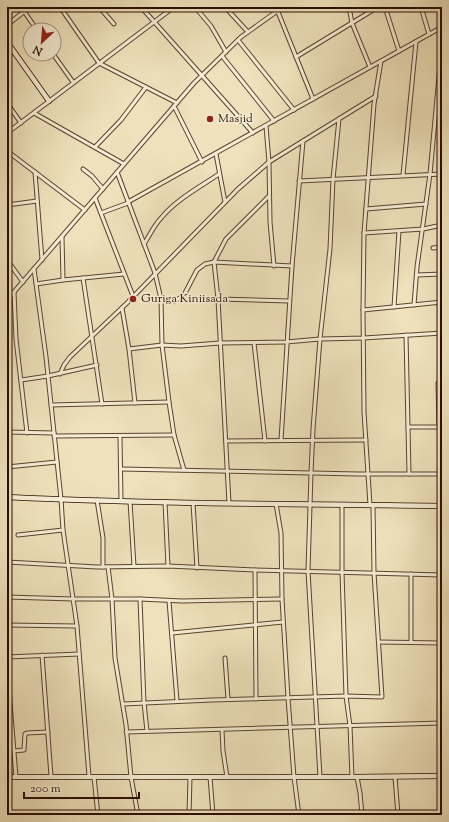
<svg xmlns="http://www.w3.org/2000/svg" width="449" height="822" viewBox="0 0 449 822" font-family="'Sorts Mill Goudy',serif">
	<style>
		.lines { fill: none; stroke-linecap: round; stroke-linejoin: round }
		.street-casing { stroke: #5b422f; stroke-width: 5 }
		.secondary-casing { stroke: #2a0d00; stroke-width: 6 }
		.street { stroke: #f4ecd3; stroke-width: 3 }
		.secondary { stroke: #f4ecd3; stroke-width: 4.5 }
		.poi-dot { fill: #8f2418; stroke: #f4ecd3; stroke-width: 1.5 }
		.labels { text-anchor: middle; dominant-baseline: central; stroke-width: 3; stroke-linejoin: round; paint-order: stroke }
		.poi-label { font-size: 12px; fill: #2a0d00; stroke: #f4ecd3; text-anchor: start }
	</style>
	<rect width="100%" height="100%" fill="#eee1bb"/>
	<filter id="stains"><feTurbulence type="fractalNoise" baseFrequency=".005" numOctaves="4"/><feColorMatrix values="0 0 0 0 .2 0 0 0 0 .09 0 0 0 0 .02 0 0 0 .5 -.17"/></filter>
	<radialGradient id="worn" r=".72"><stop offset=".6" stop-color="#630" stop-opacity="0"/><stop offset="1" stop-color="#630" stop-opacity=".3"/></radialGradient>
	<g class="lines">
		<defs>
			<g id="street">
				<path d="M21 7 37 30"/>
				<path d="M60 7 99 63 177 103"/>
				<path d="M99 7 114 24"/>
				<path d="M141 7 253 133"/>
				<path d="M195 7 211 26 226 52"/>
				<path d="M225 7 248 32"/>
				<path d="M276 7 313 99"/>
				<path d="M349 7 352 23 370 67"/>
				<path d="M385 7 399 51"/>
				<path d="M421 7 429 34"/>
				<path d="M7 25 30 7"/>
				<path d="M238 40 294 110"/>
				<path d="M53 54 73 82"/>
				<path d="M222 56 274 121"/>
				<path d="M296 57 378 7"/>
				<path d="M7 103 21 123"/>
				<path d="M174 106 202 162"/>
				<path d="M34 113 124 164"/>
				<path d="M266 126 269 162 270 222 274 266"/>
				<path d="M7 133 174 7"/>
				<path d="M95 147 121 120 146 87"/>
				<path d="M7 151 85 210"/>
				<path d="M216 154 225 202"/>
				<path d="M83 169 92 176 103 189"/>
				<path d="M35 172 42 260"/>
				<path d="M117 172 155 273 161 299 162 345 169 402 174 435 184 470"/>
				<path d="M403 175 416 42"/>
				<path d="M299 181 442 174"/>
				<path d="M95 198 133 296"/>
				<path d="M128 202 442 27"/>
				<path d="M7 205 37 201"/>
				<path d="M366 209 426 204"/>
				<path d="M101 213 128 203"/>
				<path d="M364 233 423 229 442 225"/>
				<path d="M62 237 63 280"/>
				<path d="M144 244C150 235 154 225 162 217 177 199 200 187 219 174"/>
				<path d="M433 248 442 247"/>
				<path d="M7 260 23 282"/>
				<path d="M34 269 46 357 61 499 63 530 77 626 89 776"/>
				<path d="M417 275 442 274"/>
				<path d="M83 278 102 404"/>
				<path d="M36 284 63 280 124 274"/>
				<path d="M14 292 16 339 27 433"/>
				<path d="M161 299 175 301 184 295 197 270 205 264 214 262 292 266"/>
				<path d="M218 299 289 301"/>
				<path d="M7 300 194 83 241 37 283 7"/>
				<path d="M414 305 417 267 430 174 442 44"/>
				<path d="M394 307 399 231"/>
				<path d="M122 308 129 349 135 403"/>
				<path d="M363 310 442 302"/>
				<path d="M406 335 409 474"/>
				<path d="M254 343 265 441"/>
				<path d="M129 349 162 345 181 346 220 343 286 342 320 339 364 338 442 333"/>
				<path d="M60 374 64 365 70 357 127 303 238 189 269 162 376 96"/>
				<path d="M21 380 48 376 97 365"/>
				<path d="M438 383 439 427"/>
				<path d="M51 405 169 402"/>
				<path d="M408 427H442"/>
				<path d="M7 432 54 433"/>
				<path d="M54 436 174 435"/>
				<path d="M120 436 121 501"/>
				<path d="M281 440 292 266 303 141"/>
				<path d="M226 441 366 440"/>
				<path d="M7 467 57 462"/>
				<path d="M121 469 358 474H442"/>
				<path d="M97 500 103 538V567"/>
				<path d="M130 501 134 566"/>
				<path d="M165 502 168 566"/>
				<path d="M193 503 197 568"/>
				<path d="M229 503 218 299 214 262 226 239 269 196"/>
				<path d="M276 504 281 533 282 599 288 698 294 777 299 815"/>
				<path d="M342 505V572L346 696 350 726 352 777"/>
				<path d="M370 505 364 412 363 310 364 233 374 104 381 61"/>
				<path d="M18 535 63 530"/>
				<path d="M7 562 97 567 168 566 255 570 442 575"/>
				<path d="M108 567 112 599 115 658 126 725 131 777 138 815"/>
				<path d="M255 570 256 699"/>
				<path d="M411 574V642"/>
				<path d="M7 597 73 599H140L182 601 282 599"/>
				<path d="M140 599 144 703 147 731"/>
				<path d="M169 601 177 701"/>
				<path d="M7 625 77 626"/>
				<path d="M172 633 283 622"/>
				<path d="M379 642 442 643"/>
				<path d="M42 655 51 776"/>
				<path d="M7 657 79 654"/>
				<path d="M225 658 228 699"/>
				<path d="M9 690 16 777"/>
				<path d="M123 704 212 700 346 696 382 697 374 573 373 505"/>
				<path d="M222 730 223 751 227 777"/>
				<path d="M126 732 442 723"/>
				<path d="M14 751 24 750 25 734 27 733 48 732"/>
				<path d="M94 777 98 815"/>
				<path d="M210 777 213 815"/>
				<path d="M320 777 308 571 311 473 313 429 320 339 330 249 333 179 339 119"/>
				<path d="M357 777 360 793 362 815"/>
				<path d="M395 777 398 815"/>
				<path d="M189 815 190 777"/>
				<path d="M439 815H442"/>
			</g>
			<g id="secondary">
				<path d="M7 42 49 101"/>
				<path d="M7 497C152 504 297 504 442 506"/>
				<path d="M7 777H352L442 776"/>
			</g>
		</defs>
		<use href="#street" class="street-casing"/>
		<use href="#secondary" class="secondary-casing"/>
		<use href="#street" class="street"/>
		<use href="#secondary" class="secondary"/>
	</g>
	<g class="poi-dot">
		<circle cx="210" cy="119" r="4"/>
		<circle cx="133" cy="299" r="4"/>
	</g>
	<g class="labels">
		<g class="poi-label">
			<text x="218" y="119">Masjid</text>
			<text x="141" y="299">Guriga Kiniisada</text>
		</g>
	</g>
	<rect width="449" height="822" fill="none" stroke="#eee1bb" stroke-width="24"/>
	<rect x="8" y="8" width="433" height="806" fill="none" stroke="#2a0d00" stroke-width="2"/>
	<rect x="12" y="12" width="425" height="798" fill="none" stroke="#2a0d00"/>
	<g transform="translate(42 42) rotate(206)"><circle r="19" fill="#f4ecd3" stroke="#a3937f"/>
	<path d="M0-3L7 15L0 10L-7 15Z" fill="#8f2418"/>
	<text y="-6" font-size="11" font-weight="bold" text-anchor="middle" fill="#2a0d00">N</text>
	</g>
	<path d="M24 792v6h115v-6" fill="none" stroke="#2a0d00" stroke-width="2"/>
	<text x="30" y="792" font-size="12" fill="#2a0d00" stroke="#f4ecd3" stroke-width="3" paint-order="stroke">200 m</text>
	<rect width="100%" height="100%" filter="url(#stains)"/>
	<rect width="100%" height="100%" fill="url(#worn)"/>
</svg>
